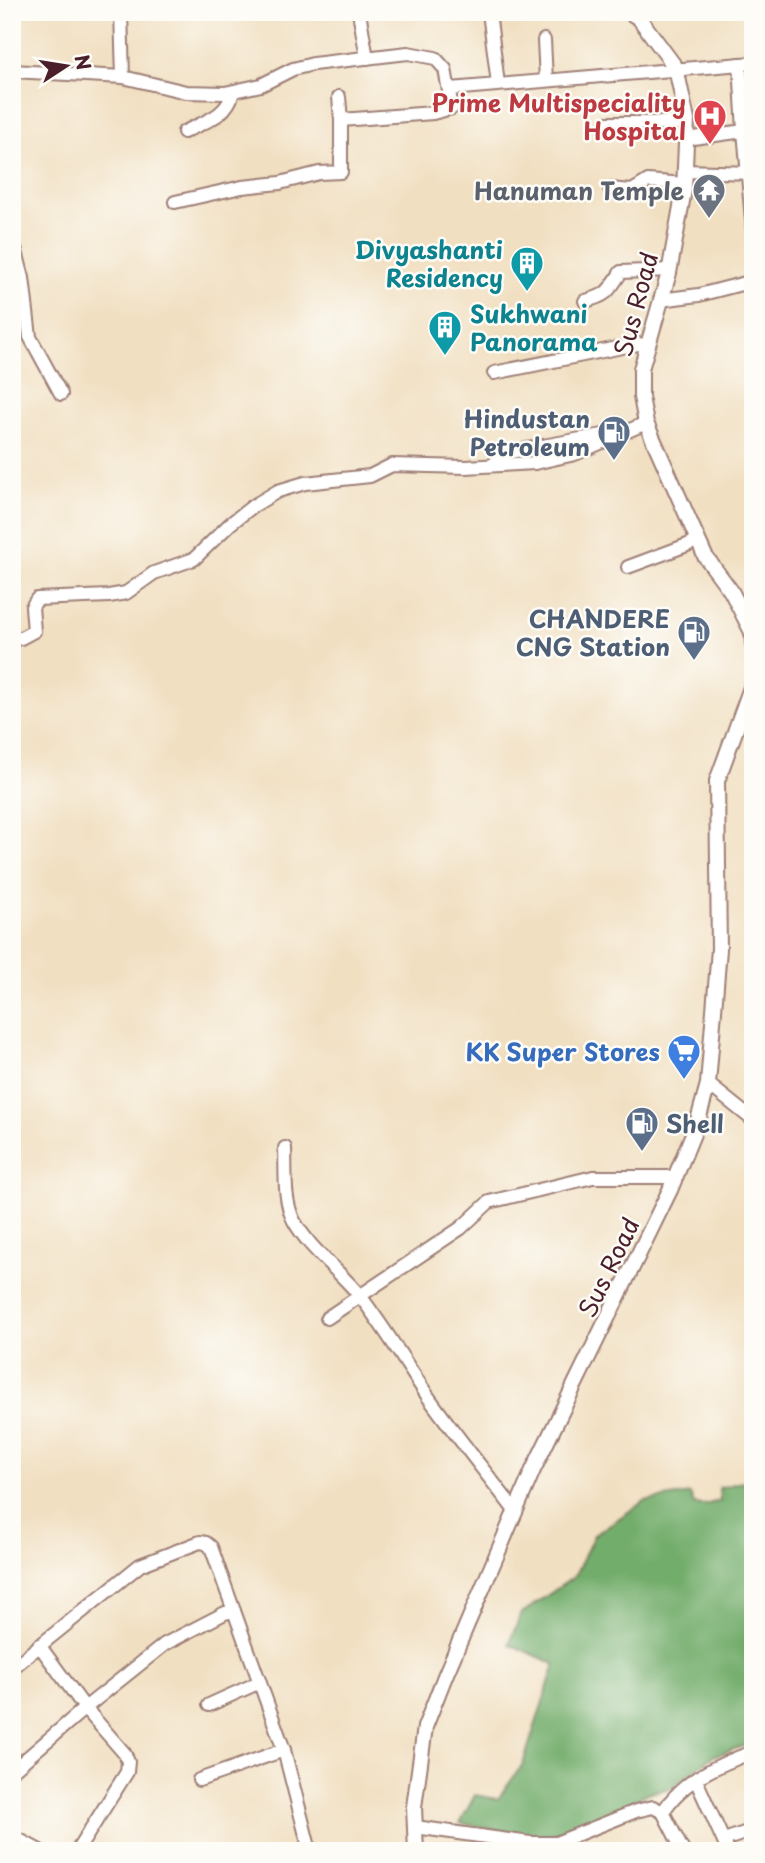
<svg xmlns="http://www.w3.org/2000/svg" width="765" height="1863" viewBox="0 0 765 1863" font-family="'Playpen Sans',sans-serif">
	<style>
		.forest { fill: #73ad6c; stroke: #5e664c; stroke-width: 2 }
		.lines { fill: none; stroke-linecap: round; stroke-linejoin: round }
		.minor-casing { stroke: #9e7f76; stroke-width: 16 }
		.major-casing { stroke: #9e7f76; stroke-width: 18 }
		.minor { stroke: #fff; stroke-width: 12 }
		.major { stroke: #fff; stroke-width: 14 }
		.labels { text-anchor: middle; dominant-baseline: central; stroke-width: 5; stroke-linejoin: round; paint-order: stroke }
		.health-label { font-size: 24px; font-weight: bold; fill: #be3a42; stroke: #fdfcf7; text-anchor: end }
		.worship-label { font-size: 24px; font-weight: bold; fill: #5b616d; stroke: #fdfcf7; text-anchor: end }
		.culture-label { font-size: 24px; font-weight: bold; fill: #0d838f; stroke: #fdfcf7; text-anchor: end }
		.street-label { font-size: 24px; fill: #4a1f2b; stroke: #fdfcf7 }
		.service-label { font-size: 24px; font-weight: bold; fill: #4e5e75; stroke: #fdfcf7; text-anchor: end }
		.shop-label { font-size: 24px; font-weight: bold; fill: #366cbe; stroke: #fdfcf7; text-anchor: end }
	</style>
	<rect width="100%" height="100%" fill="#fdfcf7"/>
	<filter id="ink" filterUnits="userSpaceOnUse"><feTurbulence type="fractalNoise" baseFrequency=".0143" numOctaves="2"/><feDisplacementMap in="SourceGraphic" scale="14" xChannelSelector="R" yChannelSelector="G"/><feConvolveMatrix kernelMatrix="1 2 1 2 8 2 1 2 1" color-interpolation-filters="sRGB"/></filter>
	<filter id="wash" filterUnits="userSpaceOnUse"><feTurbulence type="fractalNoise" baseFrequency=".00686" numOctaves="4" result="noise"/><feDisplacementMap in="SourceGraphic" scale="28" xChannelSelector="R" yChannelSelector="G"/><feGaussianBlur stdDeviation="1.57" result="paint"/><feColorMatrix in="noise" values="0 0 0 0 0 0 0 0 0 0 0 0 0 0 0 0 0 1.4 0 .05"/><feComposite in="paint" operator="in"/></filter>
	<g filter="url(#wash)">
		<rect width="100%" height="100%" fill="#f1dfc1"/>
		<path class="forest" d="M753 1479V1743L713 1756 671 1788 648 1793 607 1814 550 1836H528L460 1823 475 1795 498 1799 523 1764 555 1664 509 1644 521 1614 575 1576 594 1535 645 1501 690 1494 694 1504 704 1505 720 1501 719 1488Z"/>
	</g>
	<g filter="url(#ink)">
		<g class="lines">
			<defs>
				<g id="minor">
					<path d="M121 12 123 77"/>
					<path d="M359 12 367 58"/>
					<path d="M489 12 498 84"/>
					<path d="M544 40 546 80"/>
					<path d="M12 71 123 77 186 92 225 93 261 85 293 69 313 64 408 53 435 58 445 69 452 108 433 113 341 120 339 97"/>
					<path d="M450 89 753 63"/>
					<path d="M607 123H687"/>
					<path d="M744 131 753 232"/>
					<path d="M184 132C206 121 227 116 233 92"/>
					<path d="M686 139 744 131 740 64"/>
					<path d="M684 171 753 173"/>
					<path d="M610 189 632 191 648 181 684 184"/>
					<path d="M175 202 242 187 280 183 319 173 341 172V120"/>
					<path d="M12 236 23 278 30 337 61 394"/>
					<path d="M660 300 699 295 753 281"/>
					<path d="M585 301C607 296 609 291 621 272L670 270"/>
					<path d="M494 373 637 344 646 345"/>
					<path d="M493 465 500 457 510 452 603 435"/>
					<path d="M628 567 698 541"/>
					<path d="M12 640 21 638 34 631 32 607 37 599 109 596 126 593 154 573 194 559 230 524 253 506 278 491 305 483 370 476 392 465 466 467 535 463 575 454 646 423"/>
					<path d="M708 1084 753 1120"/>
					<path d="M285 1148C286 1171 283 1200 294 1221 311 1251 339 1270 360 1296 385 1328 406 1364 429 1398 457 1437 487 1474 516 1512"/>
					<path d="M327 1318 461 1228 489 1202 593 1177H675"/>
					<path d="M39 1645 85 1708 125 1754 128 1762 127 1772 77 1851"/>
					<path d="M12 1668 140 1565 200 1542 206 1543 211 1547 284 1750 310 1851"/>
					<path d="M209 1705 260 1682"/>
					<path d="M12 1771 85 1708 165 1644 225 1613 234 1611"/>
					<path d="M199 1780 284 1750"/>
					<path d="M696 1780 728 1851"/>
					<path d="M663 1812C682 1780 720 1764 753 1752"/>
					<path d="M415 1827 530 1843H556L636 1811 653 1807 663 1812 683 1851"/>
					<path d="M12 1836 40 1851"/>
					<path d="M724 1840 753 1830"/>
				</g>
				<g id="major">
					<path d="M629 12 639 18 676 68 687 120 684 190 669 273 641 369V397L646 423 705 556 731 591 752 632 753 644"/>
					<path d="M416 1851 414 1807 425 1727 445 1676 533 1470 670 1190 697 1124 708 1084 719 949 717 781 753 682"/>
				</g>
			</defs>
			<use href="#minor" class="minor-casing"/>
			<use href="#major" class="major-casing"/>
			<use href="#minor" class="minor"/>
			<use href="#major" class="major"/>
		</g>
	</g>
	<defs>
		<symbol id="hospital-pin" viewBox="-11 -11 22 30"><path d="M0 17L-7.5 6A9.5 9.5 0 1 1 7.5 6Z" fill="#e0444e" stroke="#fdfcf7"/><path d="M-5-5h3v3.5h4V-5h3V5h-3V1.5h-4V5h-3Z" fill="#fff"/></symbol>
		<symbol id="temple-pin" viewBox="-11 -11 22 30"><path d="M0 17L-7.5 6A9.5 9.5 0 1 1 7.5 6Z" fill="#6b7280" stroke="#fdfcf7"/><path d="M0-6L5-2H3V0L6.5 2.5H4V6H1.5V3h-3V6H-4V2.5H-6.5L-3 0V-2H-5Z" fill="#fff"/></symbol>
		<symbol id="building-pin" viewBox="-11 -11 22 30"><path d="M0 17L-7.5 6A9.5 9.5 0 1 1 7.5 6Z" fill="#0f9aa8" stroke="#fdfcf7"/><path d="M-4-6H4V6H1V3H-1V6H-4ZM-2.5-4.3h1.7v1.8h-1.7ZM.8-4.3h1.7v1.8H.8ZM-2.5-1h1.7V.8h-1.7ZM.8-1h1.7V.8H.8Z" fill="#fff"/></symbol>
		<symbol id="fuel-pin" viewBox="-11 -11 22 30"><path d="M0 17L-7.5 6A9.5 9.5 0 1 1 7.5 6Z" fill="#5c6f8a" stroke="#fdfcf7"/><path d="M-5.5-6h7V0h2V4h1.3V-2.5L3-4.5l.8-.8L6-3V5H2.5V1h-1V6h-7ZM-4.2-4.7v3.2H.2V-4.7Z" fill="#fff"/></symbol>
		<symbol id="supermarket-pin" viewBox="-11 -11 22 30"><path d="M0 17L-7.5 6A9.5 9.5 0 1 1 7.5 6Z" fill="#3f7fe0" stroke="#fdfcf7"/><path d="M-6-5.5h2.5l.6 2H6L4.5 2H-2.5L-4.4-4H-6ZM-1.5 3.2a1.3 1.3 0 1 0 .1 0ZM3 3.2a1.3 1.3 0 1 0 .1 0Z" fill="#fff"/></symbol>
	</defs>
	<g fill-rule="evenodd">
		<use href="#hospital-pin" x="691" y="97" width="38" height="52"/>
		<use href="#temple-pin" x="690" y="171" width="38" height="52"/>
		<use href="#building-pin" x="508" y="244" width="38" height="52"/>
		<use href="#building-pin" x="426" y="308" width="38" height="52"/>
		<use href="#fuel-pin" x="595" y="413" width="38" height="52"/>
		<use href="#fuel-pin" x="675" y="613" width="38" height="52"/>
		<use href="#supermarket-pin" x="665" y="1032" width="38" height="52"/>
		<use href="#fuel-pin" x="623" y="1104" width="38" height="52"/>
	</g>
	<g class="labels">
		<g class="health-label">
			<text x="686" y="102">Prime Multispeciality<tspan x="686" dy="28">Hospital</tspan></text>
		</g>
		<g class="worship-label">
			<text x="684" y="190">Hanuman Temple</text>
		</g>
		<g class="culture-label">
			<text x="503" y="249">Divyashanti<tspan x="503" dy="28">Residency</tspan></text>
			<text x="470" y="313" text-anchor="start">Sukhwani<tspan x="470" dy="28">Panorama</tspan></text>
		</g>
		<g class="street-label">
			<text transform="translate(635 304) rotate(-75)">Sus Road</text>
			<text transform="translate(608 1267) rotate(-64)">Sus Road</text>
		</g>
		<g class="service-label">
			<text x="590" y="418">Hindustan<tspan x="590" dy="28">Petroleum</tspan></text>
			<text x="670" y="618">CHANDERE<tspan x="670" dy="28">CNG Station</tspan></text>
			<text x="666" y="1123" text-anchor="start">Shell</text>
		</g>
		<g class="shop-label">
			<text x="660" y="1051">KK Super Stores</text>
		</g>
	</g>
	<rect width="765" height="1863" fill="none" stroke="#fdfcf7" stroke-width="42"/>
	<g transform="translate(66 66) rotate(78)" stroke="#fdfcf7" stroke-width="5" paint-order="stroke">
	<path d="M0-5L12 26L0 18L-12 26Z" fill="#4a1f2b"/>
	<text y="-10" font-size="19" font-weight="bold" text-anchor="middle" fill="#4a1f2b">N</text>
	</g>
</svg>
